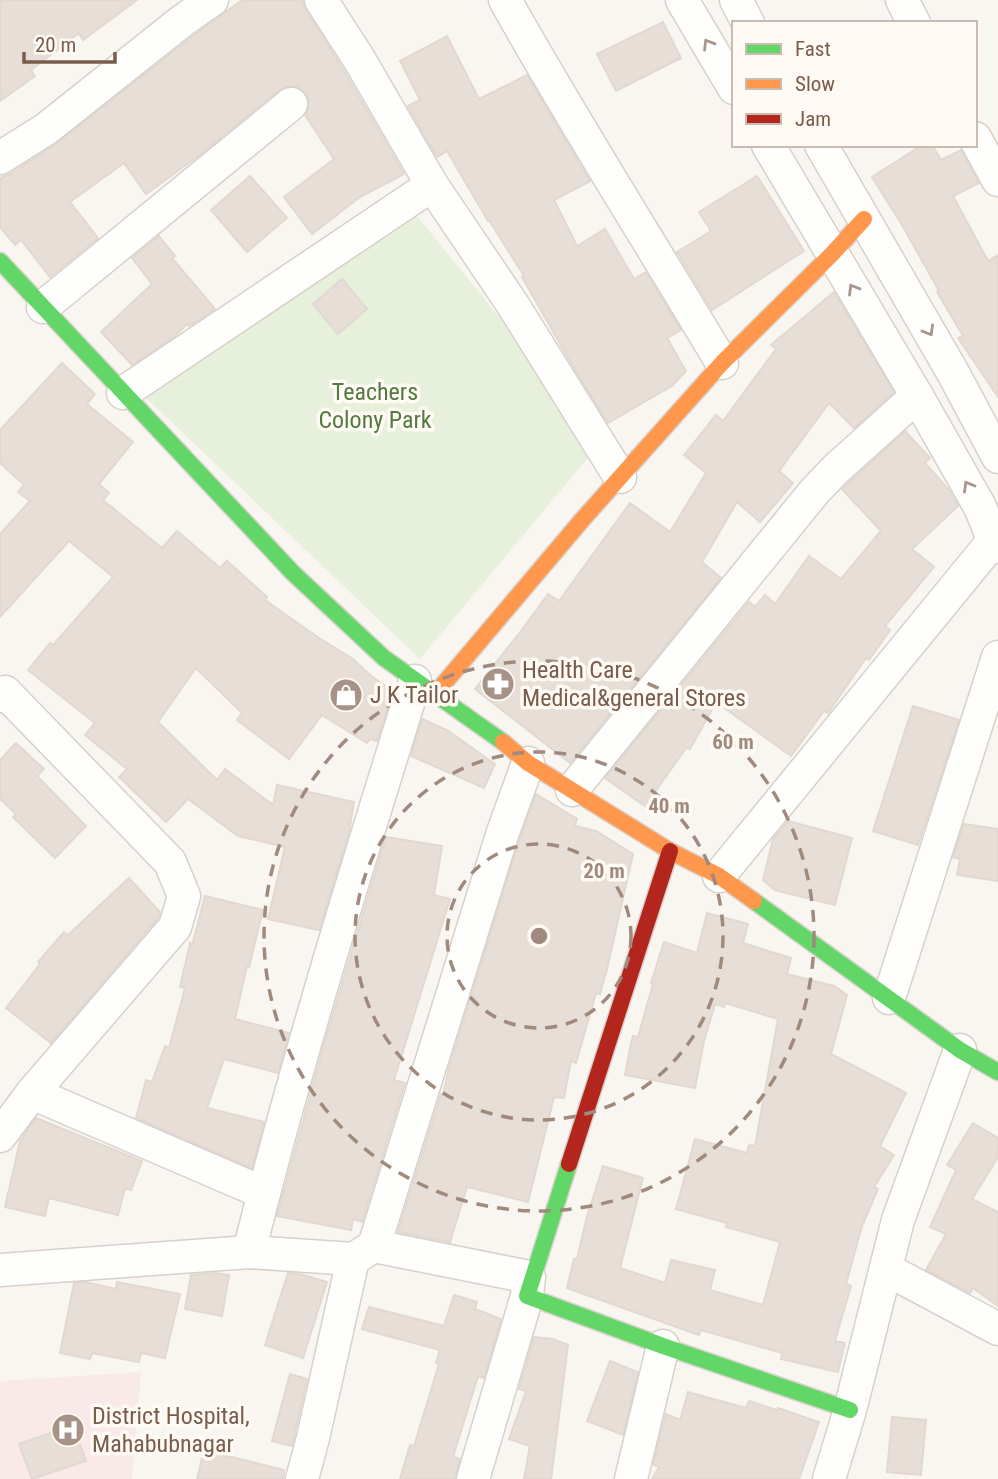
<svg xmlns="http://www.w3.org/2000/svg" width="998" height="1479" viewBox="0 0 998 1479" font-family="'Roboto Condensed',sans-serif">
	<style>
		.medical { fill: #fae9e9 }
		.green { fill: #e7f0db }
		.building { fill: #e6ded7; stroke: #e2d8d2; stroke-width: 2 }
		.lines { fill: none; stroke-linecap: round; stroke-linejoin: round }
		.street-casing { stroke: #d7d1cb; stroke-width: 35 }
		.fast-casing { stroke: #d9d2cb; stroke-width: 19 }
		.slow-casing { stroke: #d9d2cb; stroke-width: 19 }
		.jam-casing { stroke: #d9d2cb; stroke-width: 19 }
		.street { stroke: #fefefd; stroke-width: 32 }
		.fast { stroke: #63d668; stroke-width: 16 }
		.slow { stroke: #ff974d; stroke-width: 16 }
		.jam { stroke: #b3261e; stroke-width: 16 }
		.oneway { stroke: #a8958b }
		.ring { fill: none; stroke: #9f8a7d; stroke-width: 3.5; stroke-dasharray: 12 9 }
		.labels { text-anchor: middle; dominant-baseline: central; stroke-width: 7; stroke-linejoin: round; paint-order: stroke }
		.park-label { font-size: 24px; fill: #537a41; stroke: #fffaf3 }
		.poi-label { font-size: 24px; fill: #7a5c4d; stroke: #fffaf3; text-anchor: start }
		.centre { fill: #9f8a7d; stroke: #fffaf3; stroke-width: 3.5 }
		.ring-label { font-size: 21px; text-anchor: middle; font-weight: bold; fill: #9f8a7d; stroke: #fffaf3; stroke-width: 7; stroke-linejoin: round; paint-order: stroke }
	</style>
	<rect width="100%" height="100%" fill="#f9f5f0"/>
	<path class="medical" d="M141 1372 132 1479H0V1381Z"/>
	<path class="green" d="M399 194 601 442 420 659 140 392Z"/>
	<g class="building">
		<path d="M0 0H137L83 40 79 33 31 70 35 76 0 101Z"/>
		<path d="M242 0H303L306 10 343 69 404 174 360 197 312 234 284 197 334 159 305 115 308 110 309 102 306 93 298 87 287 86 279 90 197 157 146 194 124 163 70 202 98 238 50 277 21 240 15 245 0 227V178L10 174 57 143 193 36Z"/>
		<path d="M663 22 681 58 616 91 597 54Z"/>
		<path d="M447 36 479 99 527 75 590 181 554 200 577 246 605 229 634 279 646 272 681 330 667 338 686 371 672 386 608 423 575 370 522 277 524 276 489 220 488 221 447 151 437 157 408 106 420 100 400 61Z"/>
		<path d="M922 145H932L941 160 961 150 979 183 953 196 988 261 998 255V397L958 338 963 336 937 292 939 291 902 225 872 177Z"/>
		<path d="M250 176 287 218 247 252 211 210Z"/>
		<path d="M757 176 804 251 712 310 677 252 711 231 699 212Z"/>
		<path d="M159 236 175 256 172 258 215 309 189 326 187 324 174 337 132 365 101 332 152 284 132 258Z"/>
		<path d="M342 279 367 309 338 334 313 304Z"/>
		<path d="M834 292 894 392 854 428 829 403 779 471 793 483 760 522 737 502 702 562 721 578 570 763 475 689 521 631 548 594 559 601 630 503 670 532 706 473 684 455 716 415 723 421 776 349 771 345Z"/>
		<path d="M62 363 95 394 87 404 133 442 99 484 109 493 103 500 162 548 177 531 220 568 227 561 267 597 265 600 316 636 353 659 371 676 393 691 377 741 370 739 367 743 322 715 289 759 237 720 242 713 196 668 158 722 217 780 225 769 273 805 277 785 354 802 349 832 319 930 268 919 285 847 238 836 188 799 166 822 119 777 127 769 85 735 95 723 28 670 50 643 53 645 113 577 69 541 0 617V534L30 501 18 492 24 485 0 463V430Z"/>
		<path d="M905 431 930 458 925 463 949 490 958 506 912 549 934 567 885 626 890 630 869 660 866 658 828 713 824 711 791 756 716 702 690 749 686 748 645 806 605 778 749 602 755 607 765 595 775 604 809 556 841 579 881 531 842 489Z"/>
		<path d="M913 706 959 720 918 845 873 831Z"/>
		<path d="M422 719 447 730 495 764 484 788 411 756Z"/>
		<path d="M16 743 44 769 37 776 86 826 55 858 13 817 16 814 0 799V760Z"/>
		<path d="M536 794 577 819 575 826 596 831 633 854 607 969 600 994 596 993 576 1063 571 1061 564 1098 554 1097 528 1202 467 1187 450 1242 398 1232 441 1094 443 1095 449 1068 520 838Z"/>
		<path d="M788 821 852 838 835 905 775 890 763 880 773 839Z"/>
		<path d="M964 824 998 829V881L957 875 960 859 953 857Z"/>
		<path d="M386 837 442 846 434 895 450 899 394 1080 405 1083 362 1222 353 1219 351 1230 277 1216 325 1041Z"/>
		<path d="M129 878 160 912 158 918 51 1043 6 1008 40 964 38 962 64 932 68 935Z"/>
		<path d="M205 896 263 910 249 967 247 966 235 1019 289 1033 278 1073 224 1059 207 1108 264 1122 252 1168 136 1118 146 1080 152 1082 165 1046 169 1048 185 988 180 987 190 943 192 946Z"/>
		<path d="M707 913 748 924 743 943 791 958 787 974 834 986 847 995 831 1054 906 1093 880 1146 894 1155 874 1187 878 1189 862 1226 846 1284 851 1286 835 1341 845 1343 838 1372 781 1359 782 1353 701 1330 699 1335 567 1288 574 1259H577L586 1220 603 1166 643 1178 620 1268 665 1283 671 1260 715 1270 710 1290 763 1305 780 1242 726 1227 727 1223 676 1209 695 1139 747 1153 749 1145 755 1146 778 1019 725 1003 724 1007 715 1004 704 1041 695 1088 625 1075 631 1043 633 1036 638 1037 653 984 651 983 664 942 697 953Z"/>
		<path d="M36 1118 142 1161 131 1190 125 1188 118 1215 49 1198 45 1216 5 1207 20 1141Z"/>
		<path d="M973 1123 998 1138V1157L972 1199 998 1212V1306L973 1288 970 1293 926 1270 946 1234 930 1227 956 1170 947 1165Z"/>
		<path d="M215 1273 229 1275 222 1316 185 1309 191 1275Z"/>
		<path d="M288 1273 300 1274 327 1282 303 1358 265 1345Z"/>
		<path d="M85 1282 116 1289 117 1282 180 1294 165 1358 141 1353 139 1362 92 1353 90 1359 60 1353 74 1283Z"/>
		<path d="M454 1295 477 1302 475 1309 501 1319 484 1378 478 1376 453 1457 460 1459 455 1479H400L410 1445 414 1446 439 1364 436 1363 440 1350 362 1329 369 1307 444 1326Z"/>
		<path d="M534 1337 553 1339 568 1345 551 1479H524L530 1446 509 1439 526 1391 519 1389Z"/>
		<path d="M610 1361 638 1372 623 1435 587 1421Z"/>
		<path d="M290 1374 307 1379 292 1446 272 1441Z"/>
		<path d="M688 1392 746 1408 749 1401 777 1410 778 1408 819 1422 799 1479H652L659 1467 653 1464 666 1414 680 1420Z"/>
		<path d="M892 1417 926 1420 921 1475 887 1472Z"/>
		<path d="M73 1425 86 1461 32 1479 19 1444Z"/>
		<path d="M204 1450 284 1470 283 1479H197Z"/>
	</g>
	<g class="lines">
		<defs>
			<g id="street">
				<path d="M321 0 359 59 432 185 513 305 620 477"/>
				<path d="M505 0C574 123 650 242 722 363"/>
				<path d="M682 0 734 88"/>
				<path d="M736 0 748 23"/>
				<path d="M902 0 914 23"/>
				<path d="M975 138 998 180"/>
				<path d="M768 145 917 396 980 507 994 541 998 547"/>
				<path d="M821 145 952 371 998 457"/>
				<path d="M0 158 46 129 182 21 212 0"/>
				<path d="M43 307 291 104"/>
				<path d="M123 393 432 185"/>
				<path d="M0 696 5 692 170 862 184 896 175 927 32 1093"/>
				<path d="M572 790 814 492 835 470 917 396"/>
				<path d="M719 876 998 535"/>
				<path d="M889 998 998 657"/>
				<path d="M0 1136 32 1093 264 1193"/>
				<path d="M374 1246 503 832 528 763"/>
				<path d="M249 1252C297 1059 356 870 415 681"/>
				<path d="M358 1256 374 1246 529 1277 527 1296 473 1479"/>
				<path d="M886 1269 998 1329"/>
				<path d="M0 1270 249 1252 353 1259 313 1438 302 1479"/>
				<path d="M631 1479 663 1346"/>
				<path d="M829 1479 850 1410 898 1220 960 1050"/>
			</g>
			<g id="fast">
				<path d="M0 261 293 573 384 658 503 742"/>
				<path d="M754 901 960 1050 998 1072"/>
				<path d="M569 1164 527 1296 663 1346 850 1410"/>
			</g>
			<g id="slow">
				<path d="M435 694 582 520 722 363 832 254 864 219"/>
				<path d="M503 742 528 763 670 851 719 876 754 901"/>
			</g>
			<path id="jam" d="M569 1164 670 851"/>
		</defs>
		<use href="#street" class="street-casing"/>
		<use href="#fast" class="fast-casing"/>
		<use href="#slow" class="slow-casing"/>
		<use href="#jam" class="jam-casing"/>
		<use href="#street" class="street"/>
		<use href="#fast" class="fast"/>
		<use href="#slow" class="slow"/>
		<use href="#jam" class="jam"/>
	</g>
	<defs><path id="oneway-chevron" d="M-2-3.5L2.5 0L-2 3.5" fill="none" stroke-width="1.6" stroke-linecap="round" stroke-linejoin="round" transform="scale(1.75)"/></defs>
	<g class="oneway">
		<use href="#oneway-chevron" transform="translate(708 44) rotate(-121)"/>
		<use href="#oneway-chevron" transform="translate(853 289) rotate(-121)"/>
		<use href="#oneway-chevron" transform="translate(929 331) rotate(60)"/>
		<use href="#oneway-chevron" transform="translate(968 486) rotate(-120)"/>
	</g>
	<g class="ring">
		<circle cx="539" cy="936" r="92"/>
		<circle cx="539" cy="936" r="184"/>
		<circle cx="539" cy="936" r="275"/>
	</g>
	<defs>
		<symbol id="pharmacy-disc" viewBox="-11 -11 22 22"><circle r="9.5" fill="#a69286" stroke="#fffaf3"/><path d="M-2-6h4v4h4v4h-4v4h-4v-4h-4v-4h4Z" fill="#fff"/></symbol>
		<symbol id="shop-disc" viewBox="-11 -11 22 22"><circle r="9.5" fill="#a69286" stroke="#fffaf3"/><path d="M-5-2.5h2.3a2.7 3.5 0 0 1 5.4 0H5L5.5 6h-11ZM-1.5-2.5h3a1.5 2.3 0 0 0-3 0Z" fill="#fff"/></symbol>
		<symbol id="hospital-disc" viewBox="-11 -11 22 22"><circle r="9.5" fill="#a69286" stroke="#fffaf3"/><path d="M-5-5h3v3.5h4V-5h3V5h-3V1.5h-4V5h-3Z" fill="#fff"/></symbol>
	</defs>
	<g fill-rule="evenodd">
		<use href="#pharmacy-disc" x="479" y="665" width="38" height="38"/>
		<use href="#shop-disc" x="327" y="676" width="38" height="38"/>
		<use href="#hospital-disc" x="49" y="1411" width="38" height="38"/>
	</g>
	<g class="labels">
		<g class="park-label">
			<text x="375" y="392">Teachers<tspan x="375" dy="28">Colony Park</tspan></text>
		</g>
		<g class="poi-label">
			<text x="522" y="670">Health Care<tspan x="522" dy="28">Medical&amp;general Stores</tspan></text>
			<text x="370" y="695">J K Tailor</text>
			<text x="92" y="1416">District Hospital,<tspan x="92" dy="28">Mahabubnagar</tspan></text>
		</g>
	</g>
	<circle cx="539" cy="936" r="10" class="centre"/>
	<g class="ring-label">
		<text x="733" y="749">60 m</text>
		<text x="669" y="813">40 m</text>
		<text x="604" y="878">20 m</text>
	</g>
	<rect x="732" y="21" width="245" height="126" fill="#fffaf3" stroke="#cabbb1" stroke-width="2"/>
	<rect x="746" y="44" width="35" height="10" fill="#63d668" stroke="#cabbb1" stroke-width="2"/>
	<text x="795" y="56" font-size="21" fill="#7a5c4d">Fast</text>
	<rect x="746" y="79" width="35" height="10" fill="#ff974d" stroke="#cabbb1" stroke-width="2"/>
	<text x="795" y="91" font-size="21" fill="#7a5c4d">Slow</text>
	<rect x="746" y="114" width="35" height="10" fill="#b3261e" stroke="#cabbb1" stroke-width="2"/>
	<text x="795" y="126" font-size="21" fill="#7a5c4d">Jam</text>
	<path d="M24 52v10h91v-10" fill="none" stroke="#7a5c4d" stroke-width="3.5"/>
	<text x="35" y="52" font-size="21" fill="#7a5c4d" stroke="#fffaf3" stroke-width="5" paint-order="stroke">20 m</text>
</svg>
